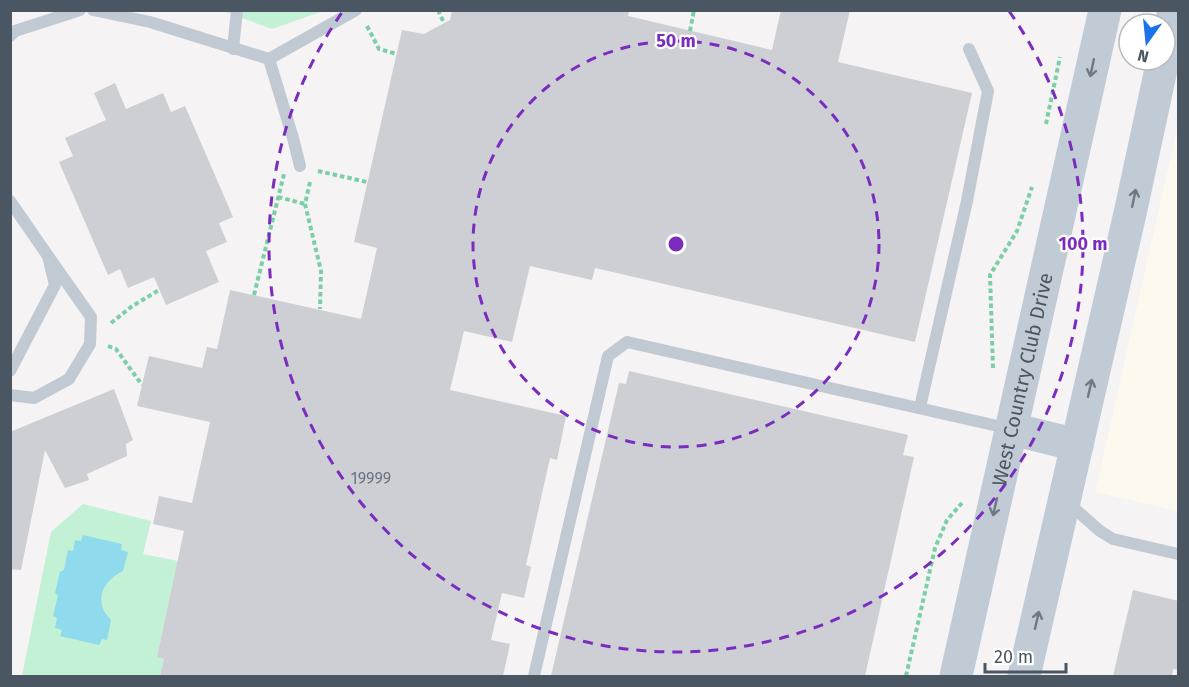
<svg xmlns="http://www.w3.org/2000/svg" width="1189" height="687" viewBox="0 0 1189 687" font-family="'Fira Sans',sans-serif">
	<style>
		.commercial { fill: #fdf9ef }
		.green { fill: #c3f1d5 }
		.water { fill: #90daee }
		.building { fill: #cdcfd5 }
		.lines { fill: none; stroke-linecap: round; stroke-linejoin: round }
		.path { stroke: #7ad0a6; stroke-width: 4; stroke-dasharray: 4.5 3; stroke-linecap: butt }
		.lane { stroke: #c1cad2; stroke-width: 12 }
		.secondary { stroke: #c1cbd6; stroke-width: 33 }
		.oneway { stroke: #6e7984 }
		.ring { fill: none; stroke: #7b2cbf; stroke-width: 3; stroke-dasharray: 10 8 }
		.labels { text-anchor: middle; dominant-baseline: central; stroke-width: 4.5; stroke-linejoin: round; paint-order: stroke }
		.number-label { font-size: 16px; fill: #6b747e }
		.street-label { font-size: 20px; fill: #4a5661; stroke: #fff }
		.centre { fill: #7b2cbf; stroke: #fff; stroke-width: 3 }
		.ring-label { font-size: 18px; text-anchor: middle; font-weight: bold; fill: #7b2cbf; stroke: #fff; stroke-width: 4.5; stroke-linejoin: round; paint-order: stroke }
	</style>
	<rect width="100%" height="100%" fill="#f5f3f3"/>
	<path class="commercial" d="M1178 124V511L1095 492Z"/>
	<g class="green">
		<path d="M223 11H323L272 29Z"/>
		<path d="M83 504 151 521 143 554 178 561 157 657 164 659 160 676H22L51 532Z"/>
	</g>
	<path class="water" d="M83 535 122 544 121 550 128 552 123 571C102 581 93 602 111 620L107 640 102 639 99 645 60 636 62 630 55 628 57 618 53 616 58 595 55 593 60 572 64 570 68 550 73 551 75 540 81 541Z"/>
	<g class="building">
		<path d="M452 10H629L628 16 772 50 781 10H850L838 62 972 93 915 342 595 268 592 280 530 266 512 342 464 331 450 390 566 416 557 460 550 458 526 565 531 567 524 598 502 593 491 640 510 644 503 676H160L164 659 157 657 184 531 153 524 159 496 192 503 210 422 137 406 149 356 202 368 207 347 217 349 230 290 361 319 377 248 354 242 402 30 424 34 450 20Z"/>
		<path d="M115 83 126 109 163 93 171 112 185 106 233 217 219 223 227 242 206 251 219 282 166 305 154 277 128 288 120 269 108 275 59 162 73 156 65 138 106 120 94 93Z"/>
		<path d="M629 371 908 435 903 455 914 457 865 676H551L619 383 626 384Z"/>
		<path d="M114 389 133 440 126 444 127 456 87 474 89 480 65 488 45 450 21 570 10 569V432Z"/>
		<path d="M1133 590 1179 601V670L1173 669 1172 676H1113Z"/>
	</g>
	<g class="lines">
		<g class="path">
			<path d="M438 10 444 23"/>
			<path d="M367 26 379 49 397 54"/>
			<path d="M690 31 694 10"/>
			<path d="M1046 124 1060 57"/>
			<path d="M318 171 367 182"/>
			<path d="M310 182 305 204 321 271 320 309"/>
			<path d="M278 197 305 204"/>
			<path d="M254 295 284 174"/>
			<path d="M111 323 131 307 159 290"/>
			<path d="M108 346 116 349 142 385"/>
			<path d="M993 368 990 275 1017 231 1032 187"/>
			<path d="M906 676 935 548 947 520 962 503"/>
		</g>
		<g class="lane">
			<path d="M93 10 150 22 269 59 356 10"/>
			<path d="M10 36 15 31 80 10"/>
			<path d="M233 49 237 10"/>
			<path d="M269 59 293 138 300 166"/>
			<path d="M10 201 48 256 55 285 10 371"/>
			<path d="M10 395 34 398 69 379 90 344 91 317 48 256"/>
			<path d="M920 407 967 201 988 91 969 49"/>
			<path d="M1068 503 1100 531 1113 539 1178 554"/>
			<path d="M534 676 608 356 627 342 1011 429"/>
		</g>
		<g class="secondary">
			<path d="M1165 53 1174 10"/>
			<path d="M1012 429 1077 445"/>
			<path id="s1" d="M956 676 1105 10"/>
			<path d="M1024 676 1131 209 1163 60"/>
		</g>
	</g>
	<defs><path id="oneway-shaft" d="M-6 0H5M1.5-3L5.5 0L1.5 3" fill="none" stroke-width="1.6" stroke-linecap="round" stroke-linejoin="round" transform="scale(1.5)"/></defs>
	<g class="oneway">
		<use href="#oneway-shaft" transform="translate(1092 68) rotate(102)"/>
		<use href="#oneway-shaft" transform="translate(1134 198) rotate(-78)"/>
		<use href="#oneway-shaft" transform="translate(1090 388) rotate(-77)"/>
		<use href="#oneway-shaft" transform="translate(995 507) rotate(103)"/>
		<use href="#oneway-shaft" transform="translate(1037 620) rotate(-77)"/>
	</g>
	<g class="ring">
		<circle cx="676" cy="244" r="203"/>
		<path d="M1009 11A407 407 0 1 1 343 11"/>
	</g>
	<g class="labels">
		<g class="number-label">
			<text x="371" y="478">19999</text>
		</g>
		<g class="street-label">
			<text stroke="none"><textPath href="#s1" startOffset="304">West Country Club Drive</textPath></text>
		</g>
	</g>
	<circle cx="676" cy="244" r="9" class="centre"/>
	<g class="ring-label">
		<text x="676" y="47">50 m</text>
		<text x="1083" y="250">100 m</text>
	</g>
	<rect width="1189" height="687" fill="none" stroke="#4a5661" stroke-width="24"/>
	<g transform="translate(1147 42) rotate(195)"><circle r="28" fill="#ffffff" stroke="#b7bbc0" stroke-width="1.5"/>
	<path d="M0-4.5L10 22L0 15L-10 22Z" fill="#1a73e8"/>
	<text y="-9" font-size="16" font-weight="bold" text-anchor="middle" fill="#4a5661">N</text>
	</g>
	<path d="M985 663v9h81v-9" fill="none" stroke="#4a5661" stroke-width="3"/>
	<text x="994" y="663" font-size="18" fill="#4a5661" stroke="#ffffff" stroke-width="4.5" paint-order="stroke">20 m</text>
</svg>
